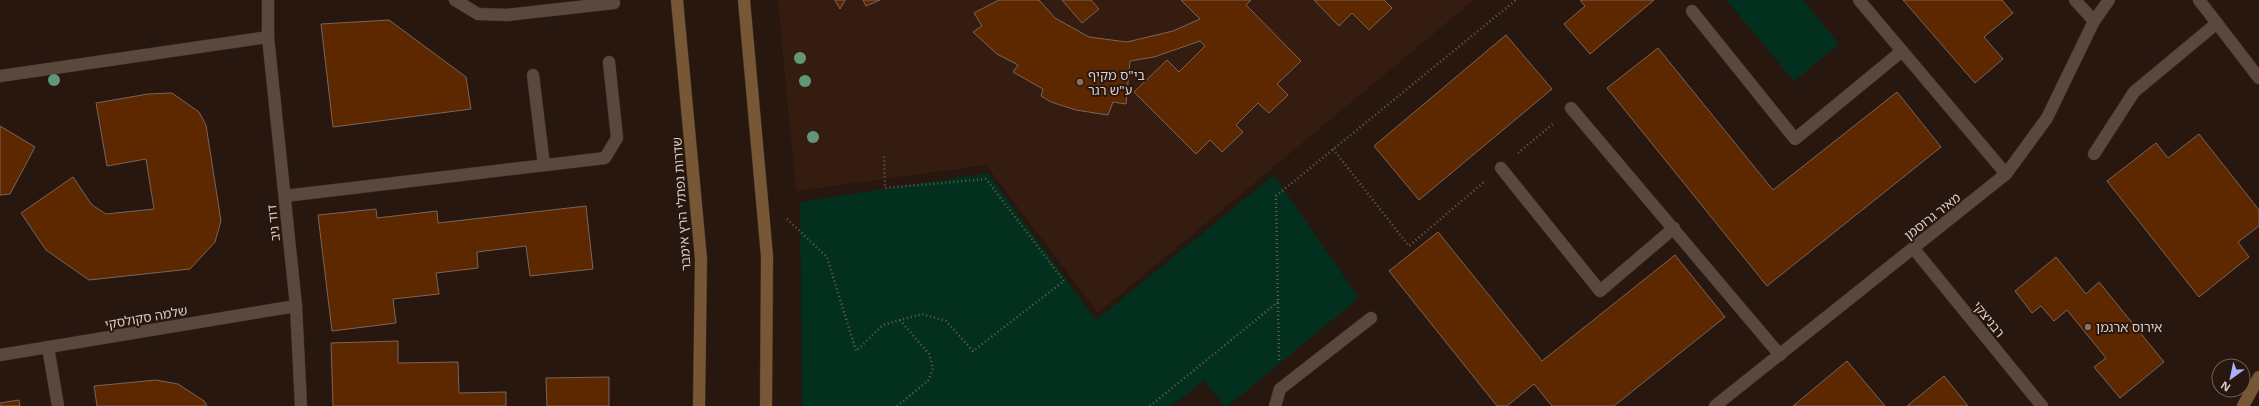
<svg xmlns="http://www.w3.org/2000/svg" width="2259" height="406" viewBox="0 0 2259 406" font-family="'Noto Sans','Noto Sans Hebrew',sans-serif">
	<style>
		.built { fill: #341d10 }
		.green { fill: #032f1f }
		.building { fill: #5d2700; stroke: #7a655a }
		.lines { fill: none; stroke-linecap: round; stroke-linejoin: round }
		.lane-casing { stroke: #3d302c; stroke-width: 13 }
		.street-casing { stroke: #3d302c; stroke-width: 13 }
		.secondary-casing { stroke: #3d302c; stroke-width: 13 }
		.path { stroke: #6b5c54; stroke-width: 2.5; stroke-dasharray: 1 3; stroke-linecap: butt }
		.lane { stroke: #5b483d; stroke-width: 12 }
		.street { stroke: #5b483d; stroke-width: 12 }
		.secondary { stroke: #775734; stroke-width: 12 }
		.tree { fill: #619678 }
		.education-dot { fill: #8d6e63; stroke: #28170e; stroke-width: 1.5 }
		.labels { text-anchor: middle; dominant-baseline: central; stroke-width: 4; stroke-linejoin: round; paint-order: stroke }
		.poi-label { font-size: 13px; fill: #dcd0ca; stroke: #28170e; text-anchor: start }
		.street-label { font-size: 13px; fill: #dcd0ca; stroke: #28170e }
	</style>
	<rect width="100%" height="100%" fill="#28170e"/>
	<path class="built" d="M778 0H1474L1098 313 986 165 796 191Z"/>
	<g class="green">
		<path d="M1726 0H1803L1839 44 1794 81Z"/>
		<path d="M988 173 1096 320 1274 175 1359 298 1228 406H1224L1204 380 1172 406H802L800 202Z"/>
	</g>
	<g class="building">
		<path d="M835 0H845L840 9Z"/>
		<path d="M863 0H880L866 6Z"/>
		<path d="M999 0H1039L1055 18 1089 37 1127 42 1173 31 1200 19 1181 0H1251L1246 5 1301 61 1277 84 1288 95 1269 113 1258 103 1236 125 1243 132 1222 152 1210 140 1196 154 1134 92 1167 60 1179 72 1205 46 1200 41 1154 57 1130 61 1126 104 1113 102 1108 115 1076 110 1051 102 1041 96 1043 89 1013 72 1018 65 997 54 973 32 982 26 974 13Z"/>
		<path d="M1062 0H1091L1099 9 1082 23Z"/>
		<path d="M1314 0H1384L1392 8 1369 30 1352 13 1339 26Z"/>
		<path d="M1580 0H1654L1590 54 1564 24 1585 6Z"/>
		<path d="M1903 0H2002L2013 13 1984 37 2003 59 1975 83Z"/>
		<path d="M389 20 466 77 471 109 333 127 321 24Z"/>
		<path d="M1506 35 1552 89 1419 200 1374 146Z"/>
		<path d="M1658 48 1773 190 1897 92 1941 147 1767 286 1607 88Z"/>
		<path d="M172 93 199 112 206 125 221 221 215 242 190 269 89 280 46 250 21 213 73 177 92 205 106 214 154 209 146 159 107 166 96 103 148 94Z"/>
		<path d="M0 126 35 147 10 194 0 195Z"/>
		<path d="M2199 134 2259 210V226L2238 242 2249 257 2199 297 2107 181 2156 143 2168 158Z"/>
		<path d="M586 206 593 269 530 276 526 246 477 252 478 268 436 273 439 294 393 299 396 323 332 331 318 215 376 209 377 218 437 211 438 223Z"/>
		<path d="M1438 232 1542 361 1675 255 1725 317 1614 406H1552L1534 384 1507 406H1497L1389 271Z"/>
		<path d="M2056 257 2086 294 2099 282 2164 362 2120 398 2094 367 2106 358 2067 310 2054 321 2041 306 2032 313 2015 291Z"/>
		<path d="M398 341V363L458 362 459 393 506 392V406H333L331 343Z"/>
		<path d="M1847 361 1885 406H1793Z"/>
		<path d="M1944 376 1968 406H1907Z"/>
		<path d="M609 377V406H547L546 378Z"/>
		<path d="M156 380 178 384 204 401 207 406H97L94 386Z"/>
		<path d="M19 400 20 406H0V403Z"/>
	</g>
	<g class="lines">
		<defs>
			<g id="lane">
				<path d="M455 0 478 14 507 15 614 3"/>
				<path d="M1859 0 2006 174"/>
				<path d="M2075 0 2094 21"/>
				<path d="M2199 0 2259 78"/>
				<path d="M1692 11 1795 139 1902 51"/>
				<path d="M533 75 544 165"/>
				<path d="M1571 108 1780 355"/>
				<path d="M2094 154 2134 92 2217 23"/>
				<path d="M1501 168 1600 291 1674 228"/>
				<path d="M285 196 605 158 617 138 609 62"/>
				<path d="M48 347 58 406"/>
				<path d="M1275 406 1280 389 1371 318"/>
			</g>
			<g id="street">
				<path d="M268 0V37L296 306 301 406"/>
				<path d="M0 76 268 37"/>
				<path d="M1914 249 2042 406"/>
				<path d="M0 355 296 306"/>
				<path d="M1715 406 2006 174 2047 118 2094 21 2109 0"/>
			</g>
			<g id="secondary">
				<path d="M677 0 701 259 699 406"/>
				<path d="M744 0 767 256 766 406"/>
				<path d="M2243 406 2259 377"/>
			</g>
		</defs>
		<use href="#lane" class="lane-casing"/>
		<use href="#street" class="street-casing"/>
		<use href="#secondary" class="secondary-casing"/>
		<g class="path">
			<path d="M1333 149 1409 246 1484 182"/>
			<path d="M1518 153 1554 123"/>
			<path d="M787 219 827 257 856 351 883 325 922 314 946 321 973 351 1064 281 986 179 885 188 884 155"/>
			<path d="M1279 360 1276 196 1516 0"/>
			<path d="M897 406 928 381 933 368 929 354 900 320"/>
			<path d="M1150 406 1278 302"/>
		</g>
		<use href="#lane" class="lane"/>
		<use href="#street" class="street"/>
		<use href="#secondary" class="secondary"/>
	</g>
	<g class="tree">
		<circle cx="800" cy="58" r="6"/>
		<circle cx="54" cy="80" r="6"/>
		<circle cx="805" cy="81" r="6"/>
		<circle cx="813" cy="137" r="6"/>
	</g>
	<g class="education-dot">
		<circle cx="1080" cy="82" r="4"/>
		<circle cx="2088" cy="327" r="4"/>
	</g>
	<g class="labels">
		<g class="poi-label">
			<text x="1088" y="75">בי"ס מקיף<tspan x="1088" dy="15">ע"ש רגר</tspan></text>
			<text x="2096" y="327">אירוס ארגמן</text>
		</g>
		<g class="street-label">
			<text transform="translate(681 204) rotate(-94)">שדרות נפתלי הרץ אימבר</text>
			<text transform="translate(1932 216) rotate(-38)">מאיר גרוסמן</text>
			<text transform="translate(273 223) rotate(-96)">דוד ניב</text>
			<text transform="translate(146 317) rotate(-10)">שלמה סקולסקי</text>
			<text transform="translate(1989 319) rotate(51)">רבניצקי</text>
		</g>
	</g>
	<g transform="translate(2231 378) rotate(213)"><circle r="19" fill="#28170e" stroke="#706159"/>
	<path d="M0-3L7 15L0 10L-7 15Z" fill="#a9b0fc"/>
	<text y="-6" font-size="11" font-weight="bold" text-anchor="middle" fill="#dcd0ca">N</text>
	</g>
</svg>
